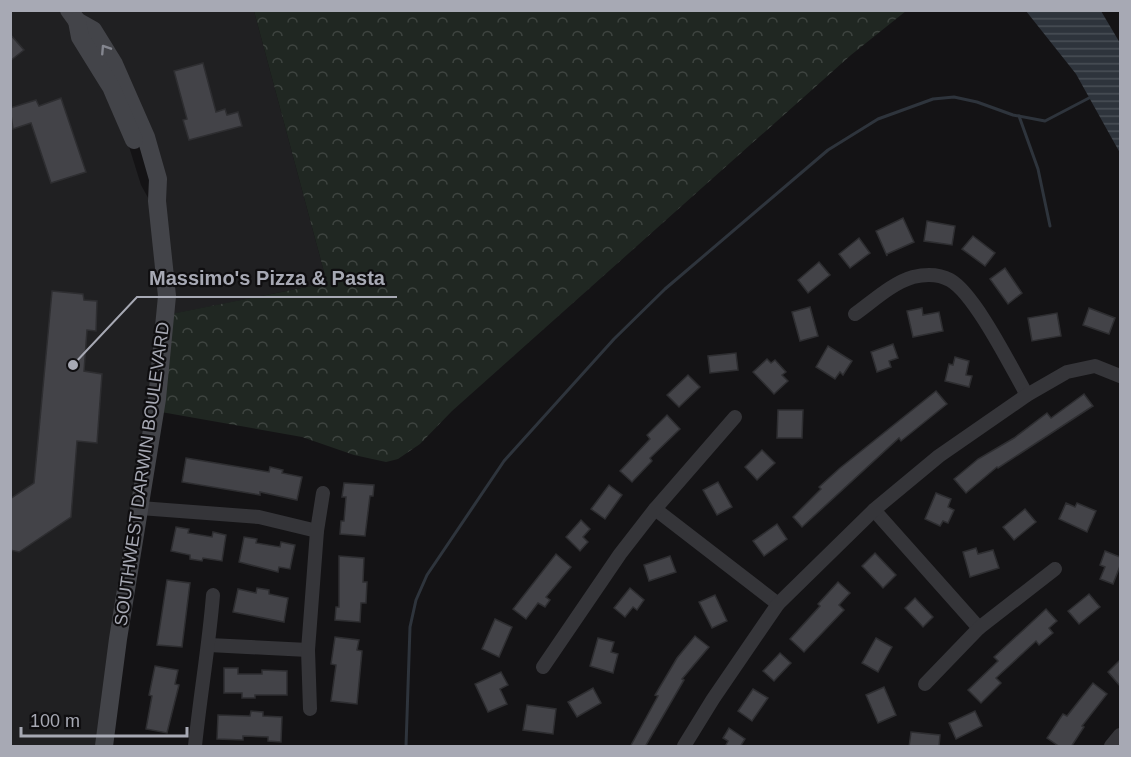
<svg xmlns="http://www.w3.org/2000/svg" width="1131" height="757" viewBox="0 0 1131 757" font-family="Arial,sans-serif">
	<style>
		.built { fill: #202022 }
		.forest { fill: url(#forest-crowns) }
		.water { fill: url(#water-rules) }
		.lines { fill: none; stroke-linecap: round; stroke-linejoin: round }
		.stream { stroke: #2e343c; stroke-width: 3 }
		.building { fill: #434348; stroke: #2e2e31; stroke-width: 1.5 }
		.street { stroke: #353539; stroke-width: 14 }
		.secondary { stroke: #434449; stroke-width: 18 }
		.oneway { stroke: #84868f }
		.labels { text-anchor: middle; dominant-baseline: central; stroke-width: 4.5; stroke-linejoin: round; paint-order: stroke }
		.street-label { font-size: 18px; fill: #a7a9b4; stroke: #0f0e10 }
		.leader { fill: none; stroke: #a7a9b4; stroke-width: 2 }
		.callout-dot { fill: #a7a9b4; stroke: #0f0e10; stroke-width: 2 }
		.callout-label { font-size: 20px; text-anchor: middle; font-weight: bold; fill: #a7a9b4; stroke: #0f0e10; stroke-width: 4.5; stroke-linejoin: round; paint-order: stroke }
	</style>
	<defs>
		<pattern id="forest-crowns" width="20" height="18" patternUnits="userSpaceOnUse" patternTransform="scale(1.5)"><rect width="20" height="18" fill="#202722"/><path d="M2 6a3 3 0 1 1 6 0M12 15a3 3 0 1 1 6 0" fill="none" stroke="#3e4440"/></pattern>
		<pattern id="water-rules" width="6" height="5" patternUnits="userSpaceOnUse" patternTransform="scale(1.5)"><rect width="6" height="5" fill="#2e343c"/><path d="M0 2.5h6" fill="none" stroke="#494f56"/></pattern>
	</defs>
	<rect width="100%" height="100%" fill="#141315"/>
	<g class="built">
		<path d="M10 11H60L69 22 127 140 141 185 151 203 161 297 150 399 98 746H11Z"/>
		<path d="M77 11H254L327 283 172 314 165 203Z"/>
	</g>
	<path class="forest" d="M254 11H906L851 55 452 411 420 444 398 459 386 462 354 455 302 437 161 412 171 314 327 283Z"/>
	<path class="water" d="M1026 11H1101L1120 43V153L1076 74Z"/>
	<g class="lines">
		<g class="stream">
			<path d="M1019 116 1038 169 1050 226"/>
			<path d="M406 746 410 627 416 600 427 575 504 461 614 339 665 289 828 150 878 119 933 99 954 97 977 102 1013 115 1045 121 1089 98"/>
		</g>
	</g>
	<g class="building">
		<path d="M10 34 24 50 10 61Z"/>
		<path d="M203 63 216 112 225 109 227 115 238 112 242 126 189 140 183 120 187 119 174 71Z"/>
		<path d="M61 98 86 172 51 183 31 123 13 129 10 108 36 100 39 106Z"/>
		<path d="M903 218 914 242 887 254V256L876 231Z"/>
		<path d="M927 221 955 226 952 245 924 241Z"/>
		<path d="M973 236 995 253 985 266 962 249Z"/>
		<path d="M859 238 870 253 850 268 839 254Z"/>
		<path d="M819 262 830 275 808 293 798 280Z"/>
		<path d="M1005 268 1022 293 1008 304 990 279Z"/>
		<path d="M52 291 83 294 84 300 97 301 96 331 87 330 84 371 102 374 97 443 77 441 71 517 19 552 10 550V499L34 483Z"/>
		<path d="M810 307 818 336 800 341 792 312Z"/>
		<path d="M922 308 923 315 939 312 943 331 913 337 907 311Z"/>
		<path d="M1089 308 1115 318 1109 334 1083 325Z"/>
		<path d="M1057 313 1061 336 1032 341 1028 318Z"/>
		<path d="M893 344 898 358 889 361 891 367 877 372 871 352Z"/>
		<path d="M828 346 852 361 843 375 840 372 835 379 816 367Z"/>
		<path d="M736 353 738 370 710 373 708 356Z"/>
		<path d="M955 357 969 361 966 375 972 376 969 387 945 381 949 364 953 365Z"/>
		<path d="M767 359 771 363 775 360 786 372 782 375 788 381 774 394 753 372Z"/>
		<path d="M688 375 700 387 679 407 667 395Z"/>
		<path d="M936 391 947 404 901 441 899 438 802 527 793 517 821 489 819 487 840 468Z"/>
		<path d="M1084 394 1093 406 998 468 997 467 966 493 954 479 978 459 1014 438 1047 413 1051 418Z"/>
		<path d="M778 410H803L802 438H777Z"/>
		<path d="M667 415 680 429 650 458 652 461 632 482 620 471 650 439 647 435Z"/>
		<path d="M762 450 775 463 757 480 745 467Z"/>
		<path d="M186 458 269 472 270 467 283 470 282 473 302 477 297 500 260 492V495L182 482Z"/>
		<path d="M718 482 732 507 717 515 703 490Z"/>
		<path d="M344 483 374 485 373 496H370L365 536 340 534 341 521H344L346 497H342Z"/>
		<path d="M609 485 622 495 605 519 591 509Z"/>
		<path d="M936 493 951 499 948 507 954 510 948 523 943 521 940 526 925 519Z"/>
		<path d="M1066 503 1075 507 1077 503 1096 511 1087 532 1059 519Z"/>
		<path d="M1025 509 1036 522 1014 540 1003 527Z"/>
		<path d="M581 520 590 529 583 537 588 542 580 551 566 537Z"/>
		<path d="M777 524 787 539 764 556 753 541Z"/>
		<path d="M176 527 189 529 188 533 212 537 213 532 226 535 222 561 203 558 202 561 190 559V555L171 551Z"/>
		<path d="M244 537 257 539 256 543 280 547 281 542 295 545 290 569 279 567 278 572 239 562Z"/>
		<path d="M976 548 978 554 993 550 999 568 970 577 963 552Z"/>
		<path d="M1105 551 1120 557V566L1113 584 1100 579 1105 567 1100 565Z"/>
		<path d="M875 553 896 575 883 588 862 566Z"/>
		<path d="M556 554 571 567 546 597 550 600 545 607 538 603 526 619 513 609Z"/>
		<path d="M339 556 364 558 363 582H367L366 603H361L360 622 335 620 336 607H339Z"/>
		<path d="M670 556 676 572 649 581 644 565Z"/>
		<path d="M167 580 190 583 182 647 157 645Z"/>
		<path d="M838 582 850 593 839 605 844 610 804 652 790 639 820 606 818 604Z"/>
		<path d="M257 588 269 590V594L288 598 284 622 233 612 238 589 256 593Z"/>
		<path d="M630 588 644 600 637 610 633 607 625 617 614 608Z"/>
		<path d="M1089 594 1100 607 1079 624 1068 611Z"/>
		<path d="M715 595 727 621 712 628 699 602Z"/>
		<path d="M915 598 933 617 923 627 905 608Z"/>
		<path d="M1046 609 1057 621 1049 628 1053 633 1039 645 1036 641 996 678 1001 683 981 703 968 690 998 661 994 657Z"/>
		<path d="M495 619 512 627 499 657 482 649Z"/>
		<path d="M695 636 709 647 682 679 684 680 645 747H630L658 696 655 695 677 658Z"/>
		<path d="M335 637 359 640 357 650 362 651 357 704 331 701 336 665 331 664Z"/>
		<path d="M598 638 614 642 611 652 618 654 613 673 590 666Z"/>
		<path d="M876 638 892 647 878 672 862 663Z"/>
		<path d="M780 653 791 663 774 681 763 671Z"/>
		<path d="M1120 660V686L1108 672Z"/>
		<path d="M155 666 178 670 175 684 179 685 167 733 146 729 152 696 149 695Z"/>
		<path d="M224 668H238V674H262V670L287 671V695H255V698H242V693H224Z"/>
		<path d="M501 672 508 685 500 689 507 704 488 712 475 684Z"/>
		<path d="M1093 683 1107 694 1082 726 1084 727 1071 747H1060L1047 738 1063 714 1067 716Z"/>
		<path d="M884 687 896 715 878 723 866 695Z"/>
		<path d="M593 688 601 703 577 717 568 702Z"/>
		<path d="M753 689 768 698 752 721 738 711Z"/>
		<path d="M527 705 556 709 553 734 523 730Z"/>
		<path d="M251 711 263 712V716L282 717 281 742 268 741V737L243 736V740L217 739 218 715 250 716Z"/>
		<path d="M975 711 982 726 956 739 949 723Z"/>
		<path d="M729 728 745 739 740 747H725L728 741 723 738Z"/>
		<path d="M911 732 940 735 939 747H909Z"/>
	</g>
	<g class="lines">
		<g class="street">
			<path d="M855 314C872 302 892 283 913 277 925 274 939 274 950 280 975 294 1011 367 1027 395"/>
			<path d="M140 508 259 517 317 531"/>
			<path d="M655 509 778 604"/>
			<path d="M874 510 979 628"/>
			<path d="M209 645 308 650"/>
			<path d="M543 667 620 554 655 509 735 417"/>
			<path d="M925 684 979 628 1055 569"/>
			<path d="M310 709 308 650 317 531 323 493"/>
			<path d="M195 746C200 696 209 646 213 595"/>
			<path d="M684 746 713 699 778 604 874 510 939 456 1027 395 1067 372 1095 366 1120 376"/>
			<path d="M1111 746 1120 735"/>
		</g>
		<g class="secondary">
			<path d="M69 10 77 21 93 30 114 64 146 137 158 179 157 201 167 296 157 399 118 639 104 746"/>
			<path d="M77 21 80 37 111 87 134 140"/>
		</g>
	</g>
	<defs><path id="oneway-chevron" d="M-2-3.5L2.5 0L-2 3.5" fill="none" stroke-width="1.6" stroke-linecap="round" stroke-linejoin="round" transform="scale(1.5)"/></defs>
	<use class="oneway" href="#oneway-chevron" transform="translate(105 49) rotate(-123)"/>
	<g class="labels">
		<g class="street-label">
			<text transform="translate(142 474) rotate(-82)">SOUTHWEST DARWIN BOULEVARD</text>
		</g>
	</g>
	<path class="leader" d="M73 365L137 297H397"/>
	<circle class="callout-dot" cx="73" cy="365" r="6"/>
	<g class="callout-label">
		<text x="267" y="285">Massimo's Pizza &amp; Pasta</text>
	</g>
	<rect width="1131" height="757" fill="none" stroke="#a7a9b4" stroke-width="24"/>
	<path d="M21 727v9h166v-9" fill="none" stroke="#a7a9b4" stroke-width="3"/>
	<text x="30" y="727" font-size="18" fill="#a7a9b4" stroke="#0f0e10" stroke-width="4.5" paint-order="stroke">100 m</text>
</svg>
